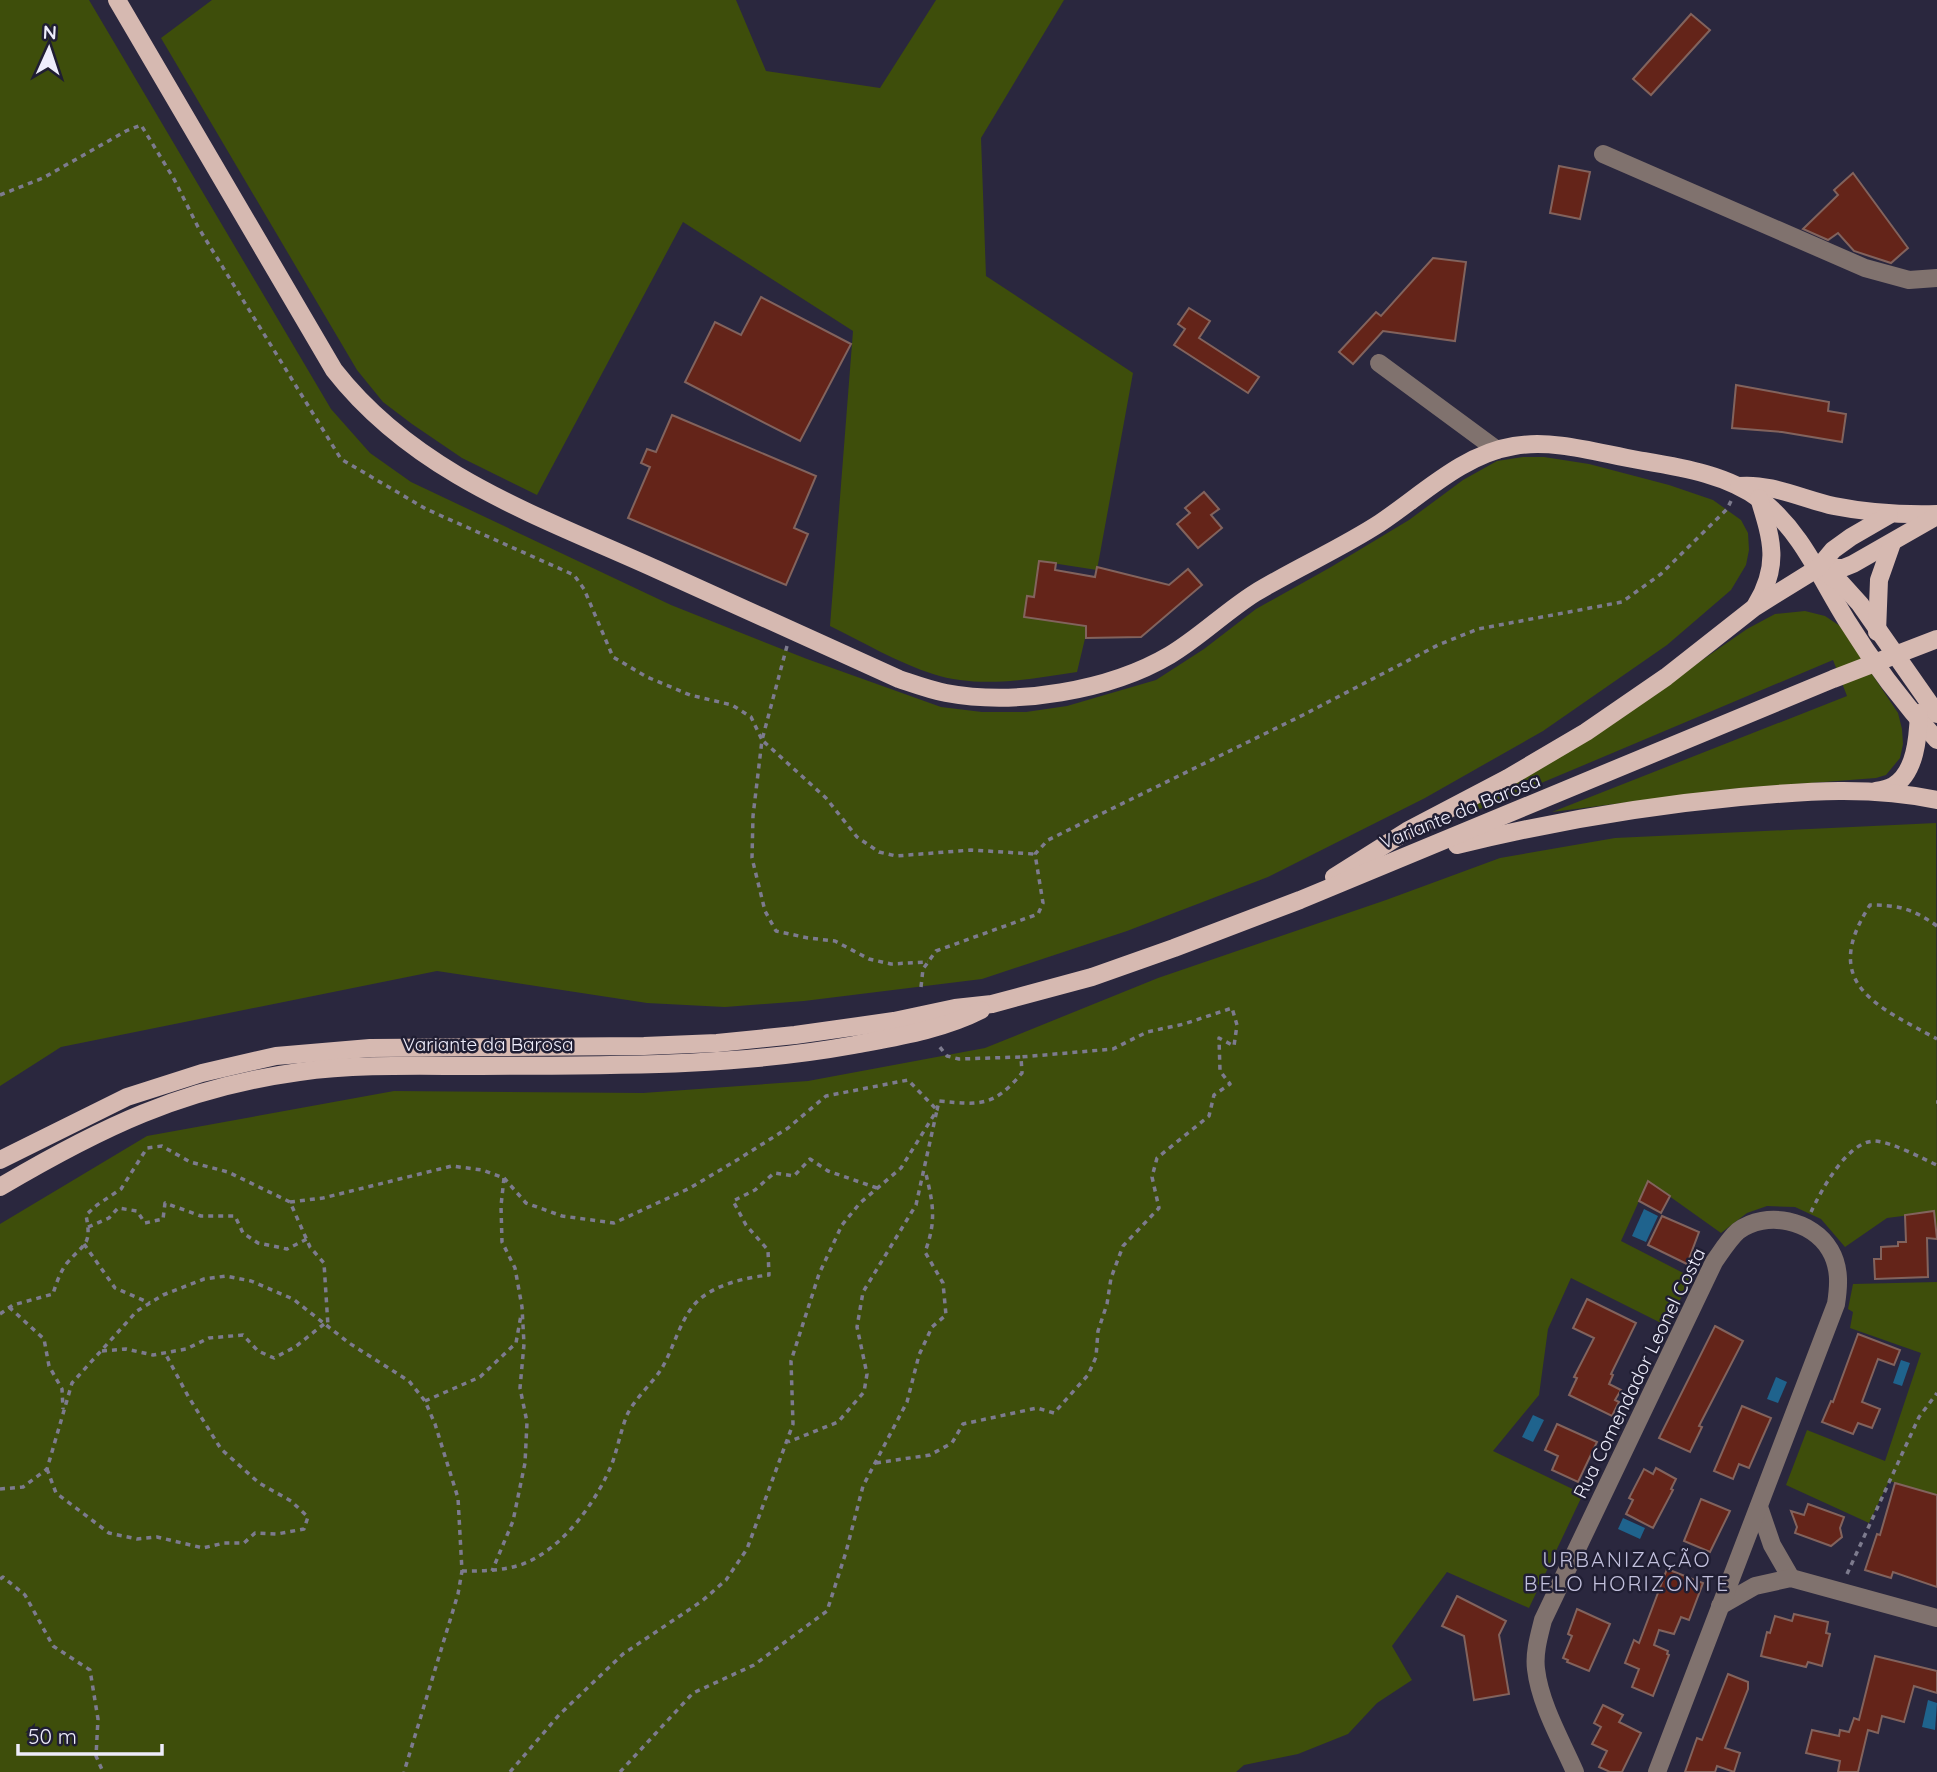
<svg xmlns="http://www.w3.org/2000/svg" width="1937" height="1772" viewBox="0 0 1937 1772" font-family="Quicksand,sans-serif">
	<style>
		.green { fill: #3e4e0b }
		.water { fill: #1f638d }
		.building { fill: #642419; stroke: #82635d; stroke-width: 2 }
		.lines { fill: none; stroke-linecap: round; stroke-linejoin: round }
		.path { stroke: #7d7b8e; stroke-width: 3.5; stroke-dasharray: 5 5; stroke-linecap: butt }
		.minor { stroke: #80726e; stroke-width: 18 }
		.major { stroke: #d6b9b1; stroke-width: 18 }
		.labels { text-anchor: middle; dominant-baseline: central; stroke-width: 5; stroke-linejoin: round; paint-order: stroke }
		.street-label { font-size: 19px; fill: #eeedfc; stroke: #201e33 }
		.neighbourhood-label { font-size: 21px; letter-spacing: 2px; fill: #c2c0dd; stroke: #201e33 }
	</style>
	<rect width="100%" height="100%" fill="#2a273e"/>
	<g class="green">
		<path d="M0 0H89L331 409 370 453 411 482 671 605 807 659 941 707 982 712H1026L1067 706 1156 680 1204 649 1256 609 1331 567 1409 520 1463 480 1497 461 1523 457H1544L1589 464 1669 485 1713 500 1741 520 1748 533 1749 550 1746 565 1731 590 1667 645 1543 731 1425 798 1268 877 1127 931 982 979 804 1001 725 1007 647 1003 437 971 61 1047 0 1086Z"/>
		<path d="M212 0H736L766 71 880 88 936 0H1064L981 138 986 276 1133 373 1097 570 1039 561 1034 597 1027 596 1024 617 1088 626 1077 672C1031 679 979 689 933 674 898 663 863 642 830 626L853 331 683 222 537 495 462 458 412 424 383 402 357 370 161 38Z"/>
		<path d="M1805 611 1825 616 1840 626 1898 713 1902 729 1903 744 1900 758 1886 775 1876 778 1732 789 1552 812 1847 696 1833 660 1475 811 1471 806 1630 710 1747 629 1775 614Z"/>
		<path d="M1936 823 1937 1233 1934 1212 1887 1218 1845 1247 1821 1219 1795 1207 1767 1206 1747 1213 1721 1233 1648 1181 1621 1241 1693 1278 1665 1325 1571 1278 1548 1329 1539 1395 1493 1451 1583 1494 1529 1608 1447 1572 1392 1646 1412 1680 1377 1703 1348 1734 1298 1754 1244 1765 1236 1772H0V1224L147 1136 394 1091 643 1093 808 1081 985 1048 1158 978 1386 900 1500 858 1615 838Z"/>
		<path d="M1937 1282V1495L1889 1481 1869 1523 1786 1485 1807 1430 1885 1461 1921 1353 1850 1328 1853 1312 1848 1309 1853 1284Z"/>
	</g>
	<g class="water">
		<path d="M1644 1209 1658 1216 1646 1242 1632 1236Z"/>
		<path d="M1901 1360 1910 1363 1902 1386 1893 1383Z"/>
		<path d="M1776 1377 1787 1382 1778 1403 1767 1399Z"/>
		<path d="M1533 1415 1544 1420 1533 1442 1522 1437Z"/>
		<path d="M1623 1518 1645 1528 1640 1539 1618 1529Z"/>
		<path d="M1928 1700 1937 1703 1935 1730 1922 1727Z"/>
	</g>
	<g class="building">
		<path d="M1691 14 1710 30 1651 95 1633 79Z"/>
		<path d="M1559 166 1590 172 1580 219 1550 213Z"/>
		<path d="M1853 173 1908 248 1891 263 1854 251 1838 233 1828 240 1803 229 1838 195 1834 190Z"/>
		<path d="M1433 258 1466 262 1455 341 1383 331 1353 364 1339 352 1376 312 1381 316Z"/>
		<path d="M761 297 851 344 800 441 685 382 715 322 741 335Z"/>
		<path d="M1189 308 1210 321 1199 338 1259 377 1248 393 1174 345 1185 329 1178 324Z"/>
		<path d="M1736 385 1829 402 1828 411 1846 414 1842 442 1782 432 1732 428Z"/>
		<path d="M672 415 816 476 794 528 808 534 786 585 628 518 650 467 641 463 647 449 656 452Z"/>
		<path d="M1204 492 1219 509 1211 515 1222 528 1198 548 1177 524 1190 513 1185 508Z"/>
		<path d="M1039 561 1056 563 1055 570 1095 577 1097 567 1169 585 1188 569 1202 585 1141 637 1086 638V626L1024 617 1027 596 1034 597Z"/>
		<path d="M1648 1181 1670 1196 1661 1213 1639 1201Z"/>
		<path d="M1934 1211 1937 1239 1927 1238 1928 1277 1875 1279 1874 1259H1881V1247L1898 1246V1242H1906L1905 1215Z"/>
		<path d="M1662 1216 1699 1232 1687 1264 1648 1245Z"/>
		<path d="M1587 1299 1636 1323 1611 1374 1613 1375 1609 1384 1621 1390 1615 1400 1619 1402 1612 1416 1569 1395 1577 1378 1574 1377 1594 1338 1573 1328Z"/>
		<path d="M1715 1326 1743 1341 1699 1426 1702 1427 1690 1452 1659 1438Z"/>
		<path d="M1858 1334 1900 1350 1894 1365 1878 1359 1862 1402 1880 1409 1872 1428 1858 1423 1853 1434 1822 1422 1831 1401 1833 1402Z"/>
		<path d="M1742 1406 1771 1418 1749 1468 1739 1464 1733 1479 1714 1471Z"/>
		<path d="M1557 1424 1597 1442 1578 1482 1552 1470 1558 1456 1545 1450Z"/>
		<path d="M1656 1468 1676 1479 1671 1489 1673 1490 1653 1528 1626 1514 1633 1500 1629 1498 1644 1469 1653 1474Z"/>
		<path d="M1895 1483 1937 1495V1587L1893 1572 1891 1578 1865 1570 1877 1534 1880 1535Z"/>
		<path d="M1701 1499 1730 1511 1710 1552 1684 1541Z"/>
		<path d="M1808 1504 1844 1517 1840 1528 1842 1537 1831 1546 1795 1533 1797 1527 1791 1511 1804 1515Z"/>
		<path d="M1667 1569 1703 1583 1689 1620 1681 1617 1674 1634 1659 1630 1654 1645 1668 1651 1667 1654 1669 1655 1653 1696 1632 1687 1639 1669 1625 1663 1634 1640 1639 1643Z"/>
		<path d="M1457 1596 1506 1621 1499 1635 1509 1694 1474 1700 1464 1636 1442 1626Z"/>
		<path d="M1577 1609 1610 1624 1589 1671 1567 1662 1568 1660 1563 1658 1572 1636 1568 1634Z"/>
		<path d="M1794 1614 1828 1622 1826 1633 1830 1634 1822 1666 1808 1662 1806 1667 1761 1656 1767 1632 1770 1633 1775 1616 1792 1621Z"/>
		<path d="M1875 1656 1937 1671V1693L1914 1686 1904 1722 1882 1716 1878 1733 1868 1730 1858 1772H1838L1840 1761 1806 1753 1812 1730 1839 1736 1840 1730 1849 1732 1854 1718 1859 1720Z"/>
		<path d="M1728 1674 1748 1682V1689L1725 1748 1740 1753 1734 1772 1717 1766 1715 1772H1685L1697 1738 1702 1740Z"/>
		<path d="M1603 1705 1623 1715 1619 1722 1641 1733 1622 1772H1610L1599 1767 1607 1751 1592 1744 1601 1727 1594 1723Z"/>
	</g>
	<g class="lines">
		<g class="path">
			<path d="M0 195 43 178 126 131 141 125 174 179 198 227 341 459 426 509 574 575 584 589 613 657 647 677 690 695 732 705 751 717 762 740 753 816 752 858 765 911 776 931 808 938 835 941 869 959 891 964 928 962"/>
			<path d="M787 646 762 740 826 798 857 837 879 852 896 856 971 850 1034 854"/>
			<path d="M1937 926C1913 909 1899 905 1870 905 1819 984 1877 1006 1937 1039"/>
			<path d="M921 987 923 969 936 951 1038 914 1043 903 1035 854 1048 840 1303 715 1438 645 1478 629 1622 602 1661 574 1727 509 1731 501"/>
			<path d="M1936 1102H1937"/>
			<path d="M504 1178 526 1203 562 1216 614 1223 690 1188 737 1160 788 1128 826 1096 908 1080 937 1110 916 1205 863 1292 857 1327 867 1374 864 1392 838 1422 788 1442"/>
			<path d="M290 1202 323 1198 452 1166 482 1170 504 1178 501 1206 502 1242 515 1268 522 1307 524 1344 520 1388 527 1422 525 1463 513 1521 492 1571"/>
			<path d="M1811 1212C1821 1191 1847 1141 1875 1141 1892 1142 1921 1158 1937 1165"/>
			<path d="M88 1227 109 1218 118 1208 137 1211 145 1223 163 1219 165 1203 201 1216H235L243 1233 258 1243 287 1249 307 1239"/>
			<path d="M84 1244 115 1288 150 1303"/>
			<path d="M9 1307 44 1339 49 1366 62 1389 63 1409"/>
			<path d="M0 1314 13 1305 53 1294C56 1284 60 1272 67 1263 85 1242 92 1246 86 1215L97 1205 121 1189 147 1148 162 1146 190 1162 228 1172 290 1202 310 1247 324 1263 328 1326"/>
			<path d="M102 1351 126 1349 153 1355 186 1349 209 1338 243 1335 258 1351 274 1358 295 1347 324 1324"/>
			<path d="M425 1401 480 1377 516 1343 521 1315"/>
			<path d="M876 1463 930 1455 952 1443 963 1424 1037 1408 1054 1413 1088 1375 1096 1357 1098 1331 1107 1304 1111 1278 1123 1246 1159 1208 1152 1177 1157 1158 1209 1116 1214 1095 1230 1084 1220 1071 1219 1038 1234 1046 1237 1025 1232 1008 1184 1024 1147 1032 1113 1049 1021 1057"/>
			<path d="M47 1469 56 1493 109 1533 137 1539 157 1537 203 1548 224 1543H244L255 1533 277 1534 304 1529 308 1517 291 1501 259 1483 221 1449 188 1396 165 1353"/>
			<path d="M0 1489 23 1487 47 1469 72 1383 137 1311 163 1295 204 1279 226 1276 251 1281 293 1299 349 1343 409 1381 425 1401 435 1424 458 1498 462 1571 458 1594 404 1772"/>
			<path d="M462 1571C481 1571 501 1571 520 1565 562 1551 598 1500 613 1461 618 1446 621 1430 627 1415 635 1398 652 1384 662 1368 673 1349 679 1324 693 1306 710 1285 744 1278 769 1275L768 1250 746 1225 733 1201 755 1190 774 1173 794 1176 810 1159 828 1171 877 1188"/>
			<path d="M1847 1574 1919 1417 1937 1393"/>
			<path d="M0 1579 3 1577 25 1595 53 1646 90 1670 98 1719 96 1756 103 1772"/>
			<path d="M510 1772 559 1715 623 1654 702 1601 726 1580 747 1549 793 1424 791 1361 819 1274 842 1225 860 1203 901 1168 937 1110 939 1101C981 1105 993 1107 1022 1073L1021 1057 959 1059 947 1056 939 1046"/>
			<path d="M620 1772 693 1693 754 1665 827 1611 846 1552 863 1486 907 1402 919 1355 932 1327 946 1315 943 1283 925 1252C937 1220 933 1203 925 1170"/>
		</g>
		<g class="minor">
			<path d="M1603 154 1865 268 1909 280 1937 278"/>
			<path d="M1379 363 1497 450"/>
			<path d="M1759 1507 1772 1545 1791 1578"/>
			<path d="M1720 1606 1755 1586 1791 1578 1937 1618"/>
			<path d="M1575 1772C1561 1740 1540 1704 1536 1669 1534 1653 1539 1636 1543 1620L1714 1262C1721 1252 1729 1239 1738 1231 1766 1210 1813 1220 1830 1250 1840 1267 1839 1285 1836 1304L1657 1772"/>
		</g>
		<g class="major">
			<path d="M117 0 334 370C416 475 539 516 656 569 737 605 818 642 899 679 914 684 930 690 946 693 1015 706 1109 691 1170 655 1200 637 1225 612 1255 593 1296 568 1340 549 1380 523 1422 495 1463 454 1514 446 1554 439 1598 453 1638 460 1679 467 1727 474 1761 500 1802 532 1820 578 1847 621 1873 663 1903 703 1937 740"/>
			<path d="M1739 486C1771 483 1802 499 1834 506 1869 513 1902 515 1937 514"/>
			<path d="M1818 568 1841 583 1860 604 1937 714"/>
			<path d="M1818 568H1843L1853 564 1937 516"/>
			<path d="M1756 605C1780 565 1772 540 1759 498"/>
			<path d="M1877 632 1879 580 1892 543"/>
			<path d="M1876 791C1882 790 1888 789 1893 786 1916 773 1918 736 1919 713"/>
			<path d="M1457 845C1550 822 1645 806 1740 797 1806 791 1872 786 1937 800"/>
			<path d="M1334 877 1407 831 1508 778 1586 732 1666 677 1755 607 1818 568 1833 550 1851 537 1889 515"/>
			<path d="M0 1160 127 1097 202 1073 276 1056 370 1048 644 1046 717 1043 795 1035 894 1021 955 1008 992 1004 1092 977 1174 948 1300 900 1833 679 1937 639"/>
			<path d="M0 1187C100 1128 182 1088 299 1072 357 1064 416 1066 474 1066 601 1065 728 1068 854 1045 896 1037 942 1030 981 1010"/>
		</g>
	</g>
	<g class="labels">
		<g class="street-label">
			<text transform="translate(1460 811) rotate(-22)">Variante da Barosa</text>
			<text x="488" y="1044">Variante da Barosa</text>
			<text transform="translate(1639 1373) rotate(-64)">Rua Comendador Leonel Costa</text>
		</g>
		<g class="neighbourhood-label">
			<text x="1627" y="1559">URBANIZAÇÃO<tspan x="1627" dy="24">BELO HORIZONTE</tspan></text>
		</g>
	</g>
	<g transform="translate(49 49) rotate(3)" stroke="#201e33" stroke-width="5" paint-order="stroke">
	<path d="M0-5L12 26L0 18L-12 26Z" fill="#eeedfc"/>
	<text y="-10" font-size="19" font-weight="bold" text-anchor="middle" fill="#eeedfc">N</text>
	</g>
	<path d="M18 1744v10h144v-10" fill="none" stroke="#eeedfc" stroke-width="3.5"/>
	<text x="28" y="1744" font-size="21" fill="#eeedfc" stroke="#201e33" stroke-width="5" paint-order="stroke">50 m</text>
</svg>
